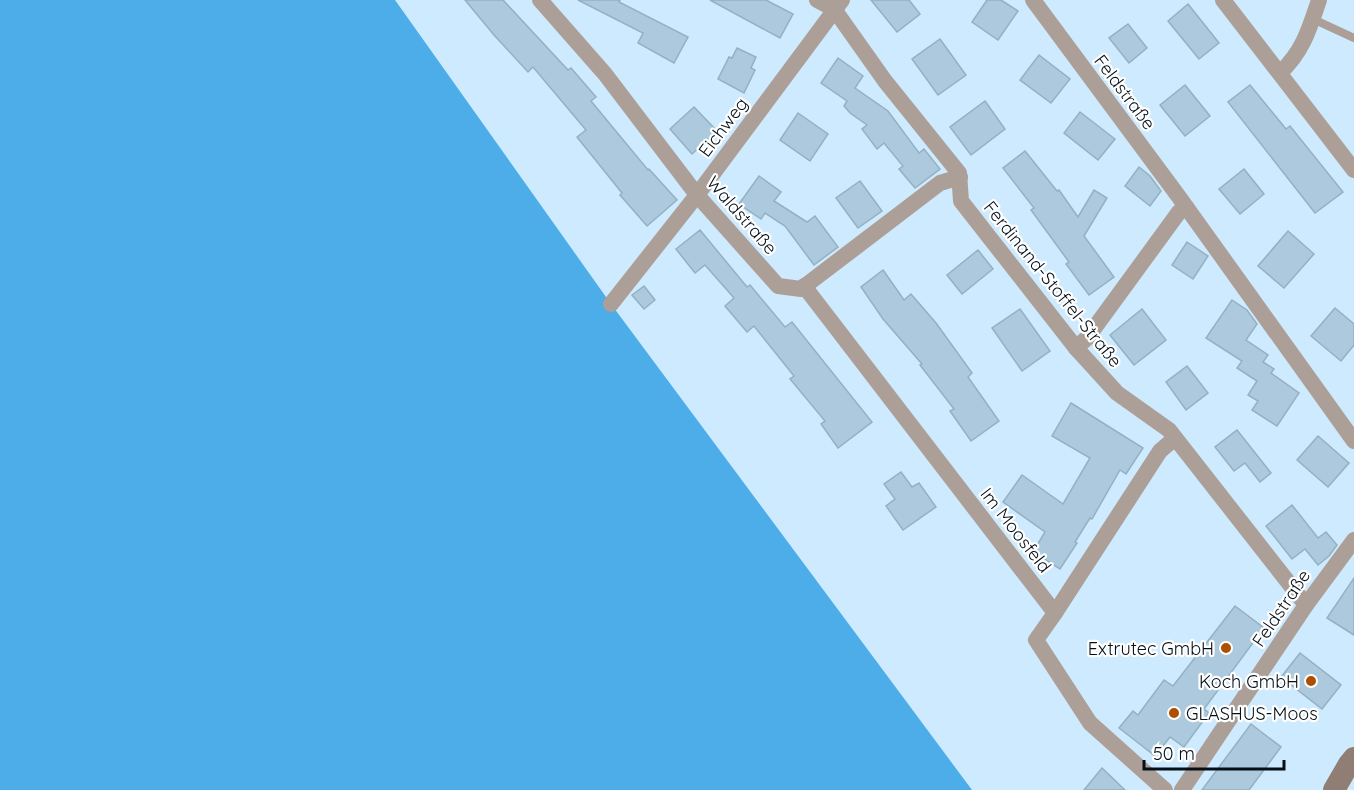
<svg xmlns="http://www.w3.org/2000/svg" width="1354" height="790" viewBox="0 0 1354 790" font-family="Quicksand,sans-serif">
	<style>
		.forest { fill: #4dade9 }
		.building { fill: #acc9dd; stroke: #94b0c3; stroke-width: 1.5 }
		.lines { fill: none; stroke-linecap: round; stroke-linejoin: round }
		.lane { stroke: #ac9f98; stroke-width: 8 }
		.street { stroke: #ac9f98; stroke-width: 16 }
		.secondary { stroke: #907d73; stroke-width: 22 }
		.poi-dot { fill: #ad4e00; stroke: #fff; stroke-width: 2 }
		.labels { text-anchor: middle; dominant-baseline: central; stroke-width: 4.5; stroke-linejoin: round; paint-order: stroke }
		.street-label { font-size: 18px; fill: #050f15; stroke: #fff }
		.poi-label { font-size: 18px; fill: #050f15; stroke: #fff; text-anchor: end }
	</style>
	<rect width="100%" height="100%" fill="#cdeafe"/>
	<path class="forest" d="M0 0H395L611 304 972 790H0Z"/>
	<g class="building">
		<path d="M465 0H503L568 70 571 68 596 97 591 101 648 170 649 169 677 200 647 226 620 195 622 193 577 137 586 130 533 67 528 72 494 35Z"/>
		<path d="M578 0H620L619 2 688 37 674 63 638 43 643 33Z"/>
		<path d="M710 0H766L793 14 780 38Z"/>
		<path d="M871 0H909L920 14 897 32Z"/>
		<path d="M987 0H1001L1018 11 998 40 972 22Z"/>
		<path d="M1188 4 1219 43 1199 59 1168 21Z"/>
		<path d="M1128 24 1147 48 1129 63 1109 38Z"/>
		<path d="M940 39 966 75 938 95 912 59Z"/>
		<path d="M737 48 756 57 751 68 755 70 744 93 718 79 729 57 732 58Z"/>
		<path d="M1039 55 1070 79 1051 103 1020 80Z"/>
		<path d="M838 58 863 76 855 88 888 111 919 153 924 149 940 169 915 188 899 169 903 166 884 143 877 149 862 129 867 125 850 113 844 106 847 101 821 83Z"/>
		<path d="M1185 85 1210 116 1185 136 1160 105Z"/>
		<path d="M1250 85 1286 129 1290 126 1343 192 1315 213 1228 102Z"/>
		<path d="M985 101 1005 129 971 155 950 127Z"/>
		<path d="M694 107 717 131 692 154 670 129Z"/>
		<path d="M1080 112 1115 139 1098 160 1064 133Z"/>
		<path d="M798 113 828 134 810 161 780 140Z"/>
		<path d="M1025 151 1057 191 1059 190 1078 217 1094 190 1107 198 1084 236 1114 277 1089 295 1066 264 1069 262 1031 210 1034 208 1003 168Z"/>
		<path d="M1139 167 1150 176 1161 191 1150 206 1125 186Z"/>
		<path d="M1244 169 1264 194 1240 214 1219 189Z"/>
		<path d="M759 176 781 192 774 201 807 222 815 216 838 247 814 265 785 226 765 213 761 219 739 204Z"/>
		<path d="M860 181 882 211 858 228 836 198Z"/>
		<path d="M700 230 747 287 750 285 785 327 792 322 872 422 838 448 821 424 825 421 790 379 794 376 754 326 747 332 725 306 734 298 705 265 695 273 676 249Z"/>
		<path d="M1288 231 1314 254 1284 288 1258 266Z"/>
		<path d="M1187 242 1208 256 1193 279 1172 265Z"/>
		<path d="M978 250 993 269 962 294 947 275Z"/>
		<path d="M883 270 904 300 911 294 936 323 972 373 968 377 999 421 971 441 950 411 954 409 920 365 922 364 883 319 861 287Z"/>
		<path d="M644 286 655 300 644 309 632 295Z"/>
		<path d="M1232 300 1247 310 1257 324 1246 340 1268 355 1263 362 1274 369 1271 373 1299 393 1277 426 1252 410 1258 401 1248 395 1257 381 1237 368 1242 361 1206 338Z"/>
		<path d="M1335 308 1354 324V345L1341 361 1311 336Z"/>
		<path d="M1020 309 1050 351 1022 371 992 328Z"/>
		<path d="M1142 309 1166 340 1134 365 1110 335Z"/>
		<path d="M1187 366 1208 393 1186 410 1166 382Z"/>
		<path d="M1071 403 1143 448 1126 474 1120 470 1092 519 1090 518 1075 542 1077 543 1060 569 1033 552 1045 532 1003 502 1022 475 1063 504 1090 458 1052 436Z"/>
		<path d="M1237 430 1271 473 1260 482 1245 463 1234 471 1215 447Z"/>
		<path d="M1318 436 1349 463 1328 487 1297 460Z"/>
		<path d="M901 472 912 487 919 483 936 507 903 530 886 506 895 499 884 484Z"/>
		<path d="M1292 505 1318 538 1326 532 1337 545 1329 556 1318 565 1305 549 1292 559 1266 526Z"/>
		<path d="M1354 578V635L1327 618Z"/>
		<path d="M1235 606 1264 628 1204 709 1209 713 1184 747 1170 737 1155 756 1119 728 1133 711 1138 715 1164 680 1173 686Z"/>
		<path d="M1300 653 1341 685 1322 709 1281 677Z"/>
		<path d="M1251 724 1281 747 1249 790H1202Z"/>
		<path d="M1102 768 1125 790H1084Z"/>
	</g>
	<g class="lines">
		<path class="lane" d="M1313 19 1354 38"/>
		<g class="street">
			<path d="M540 0 605 74 697 195 778 286 801 289 940 183 960 177"/>
			<path d="M817 0 834 9 885 81 959 173 961 201 1076 348 1117 393 1169 430 1306 605"/>
			<path d="M1033 0 1179 197 1354 441"/>
			<path d="M1223 0 1354 170"/>
			<path d="M1280 73C1303 51 1309 30 1319 0"/>
			<path d="M804 286 1055 613 1036 640 1090 723 1165 790"/>
			<path d="M611 304 697 195 842 0"/>
			<path d="M1076 348 1087 338 1179 212 1186 207"/>
			<path d="M1055 613 1160 451 1175 438"/>
			<path d="M1182 790 1306 605 1354 540"/>
		</g>
		<path class="secondary" d="M1334 790 1349 764 1354 758"/>
	</g>
	<g class="poi-dot">
		<circle cx="1226" cy="648" r="6"/>
		<circle cx="1311" cy="681" r="6"/>
		<circle cx="1174" cy="713" r="6"/>
	</g>
	<g class="labels">
		<g class="street-label">
			<text transform="translate(1125 92) rotate(53)">Feldstraße</text>
			<text transform="translate(723 127) rotate(-53)">Eichweg</text>
			<text transform="translate(742 215) rotate(49)">Waldstraße</text>
			<text transform="translate(1053 284) rotate(51)">Ferdinand-Stoffel-Straße</text>
			<text transform="translate(1016 530) rotate(52)">Im Moosfeld</text>
			<text transform="translate(1281 608) rotate(-56)">Feldstraße</text>
		</g>
		<g class="poi-label">
			<text x="1214" y="648">Extrutec GmbH</text>
			<text x="1299" y="681">Koch GmbH</text>
			<text x="1186" y="713" text-anchor="start">GLASHUS-Moos</text>
		</g>
	</g>
	<path d="M1144 760v9h140v-9" fill="none" stroke="#050f15" stroke-width="3"/>
	<text x="1153" y="760" font-size="18" fill="#050f15" stroke="#ffffff" stroke-width="4.5" paint-order="stroke">50 m</text>
</svg>
